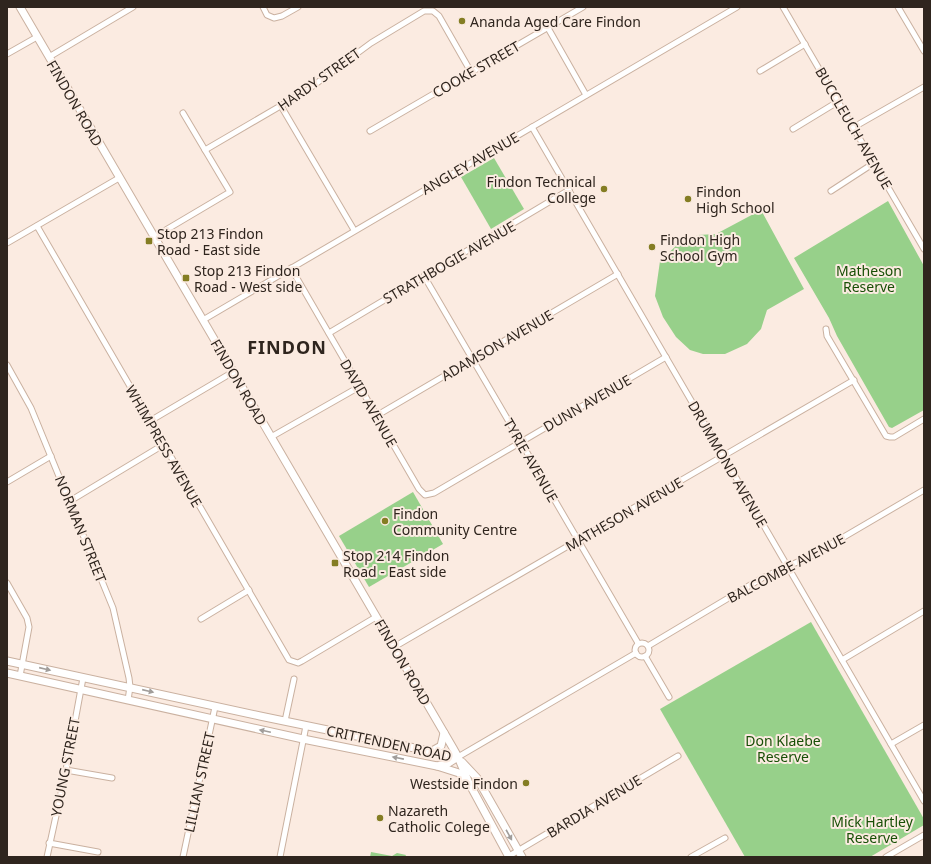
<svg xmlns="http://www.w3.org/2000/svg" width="931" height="864" viewBox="0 0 931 864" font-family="'Noto Sans',sans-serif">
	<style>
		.green { fill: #97d08a }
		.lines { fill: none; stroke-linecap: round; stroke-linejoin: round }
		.minor-casing { stroke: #cab1a0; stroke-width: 7 }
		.secondary-casing { stroke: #cab1a0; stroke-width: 9 }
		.minor { stroke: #fff; stroke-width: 5 }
		.secondary { stroke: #fff; stroke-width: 7 }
		.oneway { fill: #a19d9a }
		.poi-dot { fill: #847d23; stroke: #fbebe1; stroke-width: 1.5 }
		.labels { text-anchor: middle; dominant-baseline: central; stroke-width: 4; stroke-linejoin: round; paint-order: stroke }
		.poi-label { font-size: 14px; fill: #2f251e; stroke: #fbebe1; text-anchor: start }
		.street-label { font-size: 14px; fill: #2f251e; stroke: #fbebe1 }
		.park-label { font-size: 14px; fill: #184f06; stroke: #fbebe1 }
		.district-label { font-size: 18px; font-weight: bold; letter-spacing: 1px; fill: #2f251e; stroke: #fbebe1 }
	</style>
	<rect width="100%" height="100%" fill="#fbebe1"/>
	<g class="green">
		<path d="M494 158 524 209 491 229 461 177Z"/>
		<path d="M888 201 924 266V410L892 428 889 427 837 336 829 318 794 258Z"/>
		<path d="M761 210 804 289 767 310 761 329 747 344 725 354H703L690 350 676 337 663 317 655 296 660 261 678 244 698 235 716 234Z"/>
		<path d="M413 492 443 544 369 587 339 536Z"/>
		<path d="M811 622 924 819V825L870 857H745L660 709Z"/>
		<path d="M371 852 392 856 397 853 406 855 405 857H370Z"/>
	</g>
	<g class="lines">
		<defs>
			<g id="minor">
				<path d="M263 7 267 15 274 18 282 16 298 7"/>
				<path d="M783 7 924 249"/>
				<path d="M898 7 924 51"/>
				<path d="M548 28 586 95"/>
				<path d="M7 54 37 37"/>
				<path d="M49 57 133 7"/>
				<path d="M760 71 805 44"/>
				<path d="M281 106 354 230"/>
				<path d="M532 127 924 801"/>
				<path d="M854 127 924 87"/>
				<path d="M793 129 839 101"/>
				<path d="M370 131 583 7"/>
				<path d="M205 150 306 91 371 43 424 11H433L439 16 471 72"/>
				<path d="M831 191 874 163"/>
				<path d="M37 226 289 660 298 663 302 661 376 617"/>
				<path d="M154 237 230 192 183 113"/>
				<path d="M7 243 119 178"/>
				<path d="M291 268 419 489 425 495 434 493 666 357"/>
				<path d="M424 276 638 643"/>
				<path d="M203 320 737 7"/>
				<path d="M826 329 827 336 886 436 890 437H894L924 419"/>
				<path d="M329 333 569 190"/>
				<path d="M7 365 31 408 113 608 129 678 130 687 128 700"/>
				<path d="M376 416 618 274"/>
				<path d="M150 421 233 372"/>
				<path d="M271 437 359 387"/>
				<path d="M7 482 51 456"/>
				<path d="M70 501 163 445"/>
				<path d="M7 583 27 618 29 627 20 676"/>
				<path d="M201 619 249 590"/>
				<circle cx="642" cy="650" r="7"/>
				<path d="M648 646 762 578 813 555 924 490"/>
				<path d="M394 647 854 380"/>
				<path d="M645 656 669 697"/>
				<path d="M842 660 924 611"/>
				<path d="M285 721 294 679"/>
				<path d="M891 744 924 725"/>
				<path d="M458 757 636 653"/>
				<path d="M66 770 112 778"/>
				<path d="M49 843 98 852"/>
				<path d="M509 856 678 756"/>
				<path d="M47 857 66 770 83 678"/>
				<path d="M183 857 215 707"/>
				<path d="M280 857 306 726"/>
				<path d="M691 857 725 838"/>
				<path d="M886 857 924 835"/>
			</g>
			<g id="secondary">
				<path d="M20 7 453 748 458 757 469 783 509 857"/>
				<path d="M7 661 260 716 458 757"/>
				<path d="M7 673 303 739 437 766 447 764 458 757"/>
				<path d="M432 751 441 746 444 733"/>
				<path d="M462 762 477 778 522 857"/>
				<path d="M437 766 459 773 466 780"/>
			</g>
		</defs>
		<use href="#minor" class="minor-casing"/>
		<use href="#secondary" class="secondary-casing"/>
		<use href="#minor" class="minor"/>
		<use href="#secondary" class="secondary"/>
	</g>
	<defs><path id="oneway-solid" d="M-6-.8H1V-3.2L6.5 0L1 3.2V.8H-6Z"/></defs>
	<g class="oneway">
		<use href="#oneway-solid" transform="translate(45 669) rotate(13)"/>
		<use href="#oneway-solid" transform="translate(148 691) rotate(13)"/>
		<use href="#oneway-solid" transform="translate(265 731) rotate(-168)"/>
		<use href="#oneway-solid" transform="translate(398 758) rotate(-169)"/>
		<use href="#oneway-solid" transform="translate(509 835) rotate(61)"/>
	</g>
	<g class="poi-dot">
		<circle cx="462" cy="21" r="4"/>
		<circle cx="604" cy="189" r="4"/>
		<circle cx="688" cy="199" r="4"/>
		<rect x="145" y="237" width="8" height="8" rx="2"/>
		<circle cx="652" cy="247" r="4"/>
		<rect x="182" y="274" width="8" height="8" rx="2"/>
		<circle cx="385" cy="521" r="4"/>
		<rect x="331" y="559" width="8" height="8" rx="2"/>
		<circle cx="526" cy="783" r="4"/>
		<circle cx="380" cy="818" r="4"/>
	</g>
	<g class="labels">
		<g class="poi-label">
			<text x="470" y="21">Ananda Aged Care Findon</text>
			<text x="596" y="181" text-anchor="end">Findon Technical<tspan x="596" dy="16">College</tspan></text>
			<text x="696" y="191">Findon<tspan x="696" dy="16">High School</tspan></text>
			<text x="157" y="233">Stop 213 Findon<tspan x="157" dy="16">Road - East side</tspan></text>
			<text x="660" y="239">Findon High<tspan x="660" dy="16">School Gym</tspan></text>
			<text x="194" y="270">Stop 213 Findon<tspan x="194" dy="16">Road - West side</tspan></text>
			<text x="393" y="513">Findon<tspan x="393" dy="16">Community Centre</tspan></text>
			<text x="343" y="555">Stop 214 Findon<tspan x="343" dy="16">Road - East side</tspan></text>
			<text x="518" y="783" text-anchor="end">Westside Findon</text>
			<text x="388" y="810">Nazareth<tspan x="388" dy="16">Catholic Colege</tspan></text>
		</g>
		<g class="street-label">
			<text transform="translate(476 69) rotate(-30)">COOKE STREET</text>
			<text transform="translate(319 79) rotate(-35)">HARDY STREET</text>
			<text transform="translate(75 103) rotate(60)">FINDON ROAD</text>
			<text transform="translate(854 128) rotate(60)">BUCCLEUCH AVENUE</text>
			<text transform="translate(470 163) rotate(-30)">ANGLEY AVENUE</text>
			<text transform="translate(449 262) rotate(-30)">STRATHBOGIE AVENUE</text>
			<text transform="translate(497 345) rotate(-30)">ADAMSON AVENUE</text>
			<text transform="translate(239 382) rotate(60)">FINDON ROAD</text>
			<text transform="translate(369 403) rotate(60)">DAVID AVENUE</text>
			<text transform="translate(587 403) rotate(-30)">DUNN AVENUE</text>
			<text transform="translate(164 446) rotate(60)">WHIMPRESS AVENUE</text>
			<text transform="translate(531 460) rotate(60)">TYRIE AVENUE</text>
			<text transform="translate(728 464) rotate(60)">DRUMMOND AVENUE</text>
			<text transform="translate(624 514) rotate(-30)">MATHESON AVENUE</text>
			<text transform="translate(81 529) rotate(68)">NORMAN STREET</text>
			<text transform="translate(786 568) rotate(-28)">BALCOMBE AVENUE</text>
			<text transform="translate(403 662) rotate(60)">FINDON ROAD</text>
			<text transform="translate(389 743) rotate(12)">CRITTENDEN ROAD</text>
			<text transform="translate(65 767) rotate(-79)">YOUNG STREET</text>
			<text transform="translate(199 782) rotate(-78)">LILLIAN STREET</text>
			<text transform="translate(594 806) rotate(-31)">BARDIA AVENUE</text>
		</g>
		<g class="park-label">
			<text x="869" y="270">Matheson<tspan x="869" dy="16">Reserve</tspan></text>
			<text x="783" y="740">Don Klaebe<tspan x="783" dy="16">Reserve</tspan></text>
			<text x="872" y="821">Mick Hartley<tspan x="872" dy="16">Reserve</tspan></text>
		</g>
		<g class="district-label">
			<text x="287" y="347">FINDON</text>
		</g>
	</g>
	<rect width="931" height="864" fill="none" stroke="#2f251e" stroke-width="16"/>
</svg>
